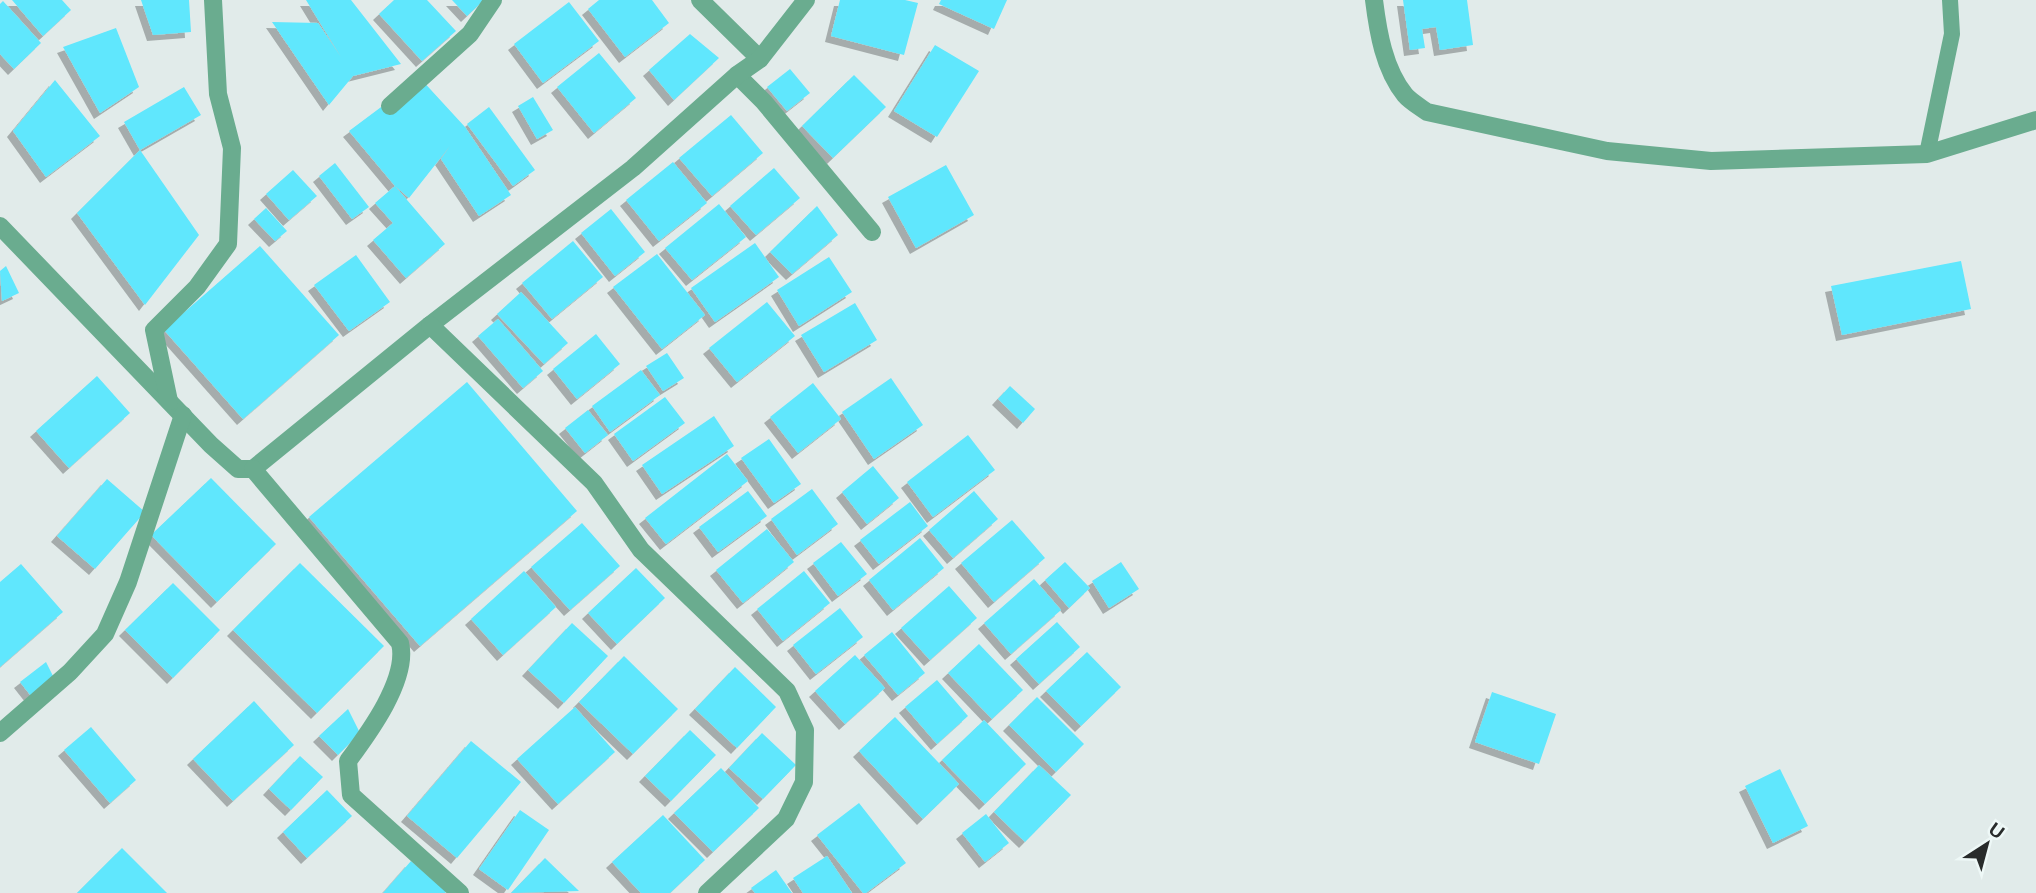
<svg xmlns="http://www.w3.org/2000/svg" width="2036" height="893" viewBox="0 0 2036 893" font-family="Helvetica,sans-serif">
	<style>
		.building { fill: #60e7fd; filter: url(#shadow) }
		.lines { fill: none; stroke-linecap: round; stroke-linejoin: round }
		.lane { stroke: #6aac8f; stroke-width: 16 }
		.street { stroke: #6aac8f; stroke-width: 18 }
	</style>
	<defs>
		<filter id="shadow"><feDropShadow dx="-6" dy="6" stdDeviation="0" flood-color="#0004"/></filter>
	</defs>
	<rect width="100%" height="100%" fill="#e1ebea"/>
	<g class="building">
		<path d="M12 0H62L71 10 43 36Z"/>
		<path d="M141 0H189L191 32 153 35Z"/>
		<path d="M306 0H351L401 64 353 76 329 105 272 22 318 23 341 57Z"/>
		<path d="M394 0H427L456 31 422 61 379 14Z"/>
		<path d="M452 0H484L467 16Z"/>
		<path d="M599 0H652L669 23 625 57 588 9Z"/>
		<path d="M840 0H905L918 3 904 55 831 36Z"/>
		<path d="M941 0H1007L994 29 939 4Z"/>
		<path d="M1403 0H1467L1473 45 1440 50 1436 27 1422 29 1425 48 1410 50Z"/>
		<path d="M3 1 41 43 14 69 0 54V4Z"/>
		<path d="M569 2 599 41 543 83 514 44Z"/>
		<path d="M116 28 139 87 100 113 63 47Z"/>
		<path d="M690 34 719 58 674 100 649 70Z"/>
		<path d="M935 45 979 71 937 137 894 111Z"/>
		<path d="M599 53 636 98 594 133 557 87Z"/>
		<path d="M790 69 810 93 787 111 767 87Z"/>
		<path d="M854 75 886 107 833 158 802 126Z"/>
		<path d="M420 78 465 127 511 195 479 216 441 159 450 146 409 198 395 186 445 244 406 278 373 240 393 223 375 203 395 186 349 131Z"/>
		<path d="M55 80 100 136 46 177 13 131Z"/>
		<path d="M184 87 201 115 140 150 124 122Z"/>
		<path d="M533 97 553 130 537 139 518 106Z"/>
		<path d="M489 107 535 170 513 186 467 124Z"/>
		<path d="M731 115 763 153 712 196 679 158Z"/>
		<path d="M140 150 199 235 145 305 77 213Z"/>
		<path d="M673 162 707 203 659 241 626 200Z"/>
		<path d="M335 163 369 207 352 219 319 176Z"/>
		<path d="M946 165 974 215 916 248 888 197Z"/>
		<path d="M774 168 800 198 756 235 730 206Z"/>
		<path d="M293 170 317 196 289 220 266 194Z"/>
		<path d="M719 204 746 237 692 280 665 248Z"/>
		<path d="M817 206 838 235 792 274 770 252Z"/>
		<path d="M266 208 287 231 275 241 254 219Z"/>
		<path d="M611 209 645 252 615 276 581 233Z"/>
		<path d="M573 241 603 277 552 319 522 283Z"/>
		<path d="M755 243 779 277 715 322 691 288Z"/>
		<path d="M260 246 339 335 243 419 164 330Z"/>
		<path d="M657 254 705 315 662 349 613 287Z"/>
		<path d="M356 255 390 302 349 331 314 285Z"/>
		<path d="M829 257 852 292 799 326 777 290Z"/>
		<path d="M1961 261 1971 309 1842 335 1831 286Z"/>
		<path d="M6 266 19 293 2 301 0 271Z"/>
		<path d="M521 292 568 343 544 364 497 314Z"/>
		<path d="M767 302 795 336 737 382 709 348Z"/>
		<path d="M855 303 877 340 824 372 801 335Z"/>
		<path d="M498 319 543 371 523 388 478 336Z"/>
		<path d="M596 334 620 364 577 399 553 369Z"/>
		<path d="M667 353 684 378 663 391 646 366Z"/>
		<path d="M641 370 660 395 610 432 592 406Z"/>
		<path d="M97 376 130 413 69 468 36 431Z"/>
		<path d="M891 378 923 425 874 459 842 412Z"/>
		<path d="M467 382 577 511 420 646 309 517Z"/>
		<path d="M813 383 841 419 798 453 770 417Z"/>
		<path d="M1010 386 1035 409 1023 423 998 399Z"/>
		<path d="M665 397 685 423 633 461 614 434Z"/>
		<path d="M588 410 608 435 585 453 565 428Z"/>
		<path d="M714 416 734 446 662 494 642 465Z"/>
		<path d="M968 435 995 470 933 517 907 482Z"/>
		<path d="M769 439 801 484 774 503 741 458Z"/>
		<path d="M727 454 748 481 666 544 645 518Z"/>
		<path d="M873 466 899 498 867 524 842 492Z"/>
		<path d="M211 478 276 544 217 602 151 535Z"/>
		<path d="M107 479 145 512 95 569 57 536Z"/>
		<path d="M812 489 838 524 797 555 771 519Z"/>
		<path d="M748 491 767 516 718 552 699 527Z"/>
		<path d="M974 491 998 519 953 558 929 530Z"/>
		<path d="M910 502 928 526 879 564 860 540Z"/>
		<path d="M1012 520 1045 558 994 602 961 563Z"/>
		<path d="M582 523 620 566 570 610 531 567Z"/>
		<path d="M767 529 794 562 743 603 716 570Z"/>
		<path d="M920 538 944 568 893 610 869 580Z"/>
		<path d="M841 542 867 574 838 596 813 563Z"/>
		<path d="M1065 562 1090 588 1069 608 1045 580Z"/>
		<path d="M1121 562 1139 589 1109 608 1092 581Z"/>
		<path d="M300 563 384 646 317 713 233 630Z"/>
		<path d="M21 564 63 612 0 667V582Z"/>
		<path d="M636 568 665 598 617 644 588 613Z"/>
		<path d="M524 571 556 607 503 655 471 619Z"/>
		<path d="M804 571 830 603 783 641 757 609Z"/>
		<path d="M1034 579 1061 610 1011 654 984 623Z"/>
		<path d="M173 583 220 630 173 678 125 630Z"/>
		<path d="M949 586 977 618 930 660 901 628Z"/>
		<path d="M840 608 863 637 816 674 793 645Z"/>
		<path d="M1057 622 1080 647 1039 684 1016 659Z"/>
		<path d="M572 623 608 656 564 703 528 670Z"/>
		<path d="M892 632 925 673 898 695 864 655Z"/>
		<path d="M979 644 1023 690 992 719 948 673Z"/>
		<path d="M1087 652 1121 687 1081 726 1046 691Z"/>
		<path d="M855 655 885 688 845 724 815 691Z"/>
		<path d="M624 656 678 709 633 754 579 702Z"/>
		<path d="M46 662 54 678 31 696 20 682Z"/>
		<path d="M735 667 776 707 737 748 695 709Z"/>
		<path d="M937 680 968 716 937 744 905 707Z"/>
		<path d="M1492 692 1556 714 1539 764 1475 742Z"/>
		<path d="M1037 697 1084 744 1056 772 1009 725Z"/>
		<path d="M254 701 294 745 233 801 193 759Z"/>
		<path d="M575 707 615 752 558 804 517 759Z"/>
		<path d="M348 709 360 733 338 755 319 736Z"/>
		<path d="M895 717 959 784 923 819 859 751Z"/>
		<path d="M984 720 1026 764 985 804 942 760Z"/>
		<path d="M91 727 136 780 110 803 64 750Z"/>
		<path d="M690 730 716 755 671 801 645 776Z"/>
		<path d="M762 733 796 765 763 799 729 768Z"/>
		<path d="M471 741 521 782 457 858 407 816Z"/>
		<path d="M300 756 323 777 291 810 269 789Z"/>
		<path d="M1039 765 1071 795 1025 842 994 812Z"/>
		<path d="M721 768 759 808 713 852 674 813Z"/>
		<path d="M1780 769 1808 826 1773 843 1745 786Z"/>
		<path d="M327 790 352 816 307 858 283 832Z"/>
		<path d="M859 803 906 863 866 893H863L817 835Z"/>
		<path d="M520 810 549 830 508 890 479 869Z"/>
		<path d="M986 814 1009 843 985 862 962 833Z"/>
		<path d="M663 815 705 860 670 893H641L612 862Z"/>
		<path d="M122 848 167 893H77Z"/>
		<path d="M827 856 852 893H803L793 878Z"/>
		<path d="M545 858 579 891 511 893Z"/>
		<path d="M411 861 447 891 445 893H383Z"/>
		<path d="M776 870 792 893H755L751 888Z"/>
	</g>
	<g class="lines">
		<path class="lane" d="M1927 154 1952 34 1950 0"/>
		<g class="street">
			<path d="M700 0 760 59"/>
			<path d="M1374 0C1378 32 1384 69 1405 95 1410 101 1420 107 1427 112L1607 151 1711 161 1927 154 2036 120"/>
			<path d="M737 75 764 102 872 232"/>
			<path d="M390 106 470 34 493 0"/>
			<path d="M0 226 211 445 238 469H253L430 325 633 168 737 75 760 59 806 0"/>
			<path d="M430 325 594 483 641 550 787 691 805 730 804 782 786 819 707 893"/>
			<path d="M169 401 154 330 197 287 228 244 232 148 218 94 213 0"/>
			<path d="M253 469 400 643C409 679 368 734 348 761L351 795 460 893"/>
			<path d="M0 733 70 672 105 634 128 582 183 415"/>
		</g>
	</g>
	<g transform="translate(1987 844) rotate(36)" stroke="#eef8f7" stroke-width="5" paint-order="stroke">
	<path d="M0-5L12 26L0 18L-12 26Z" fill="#282b2b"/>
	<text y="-10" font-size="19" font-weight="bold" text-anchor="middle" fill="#282b2b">U</text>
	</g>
</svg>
